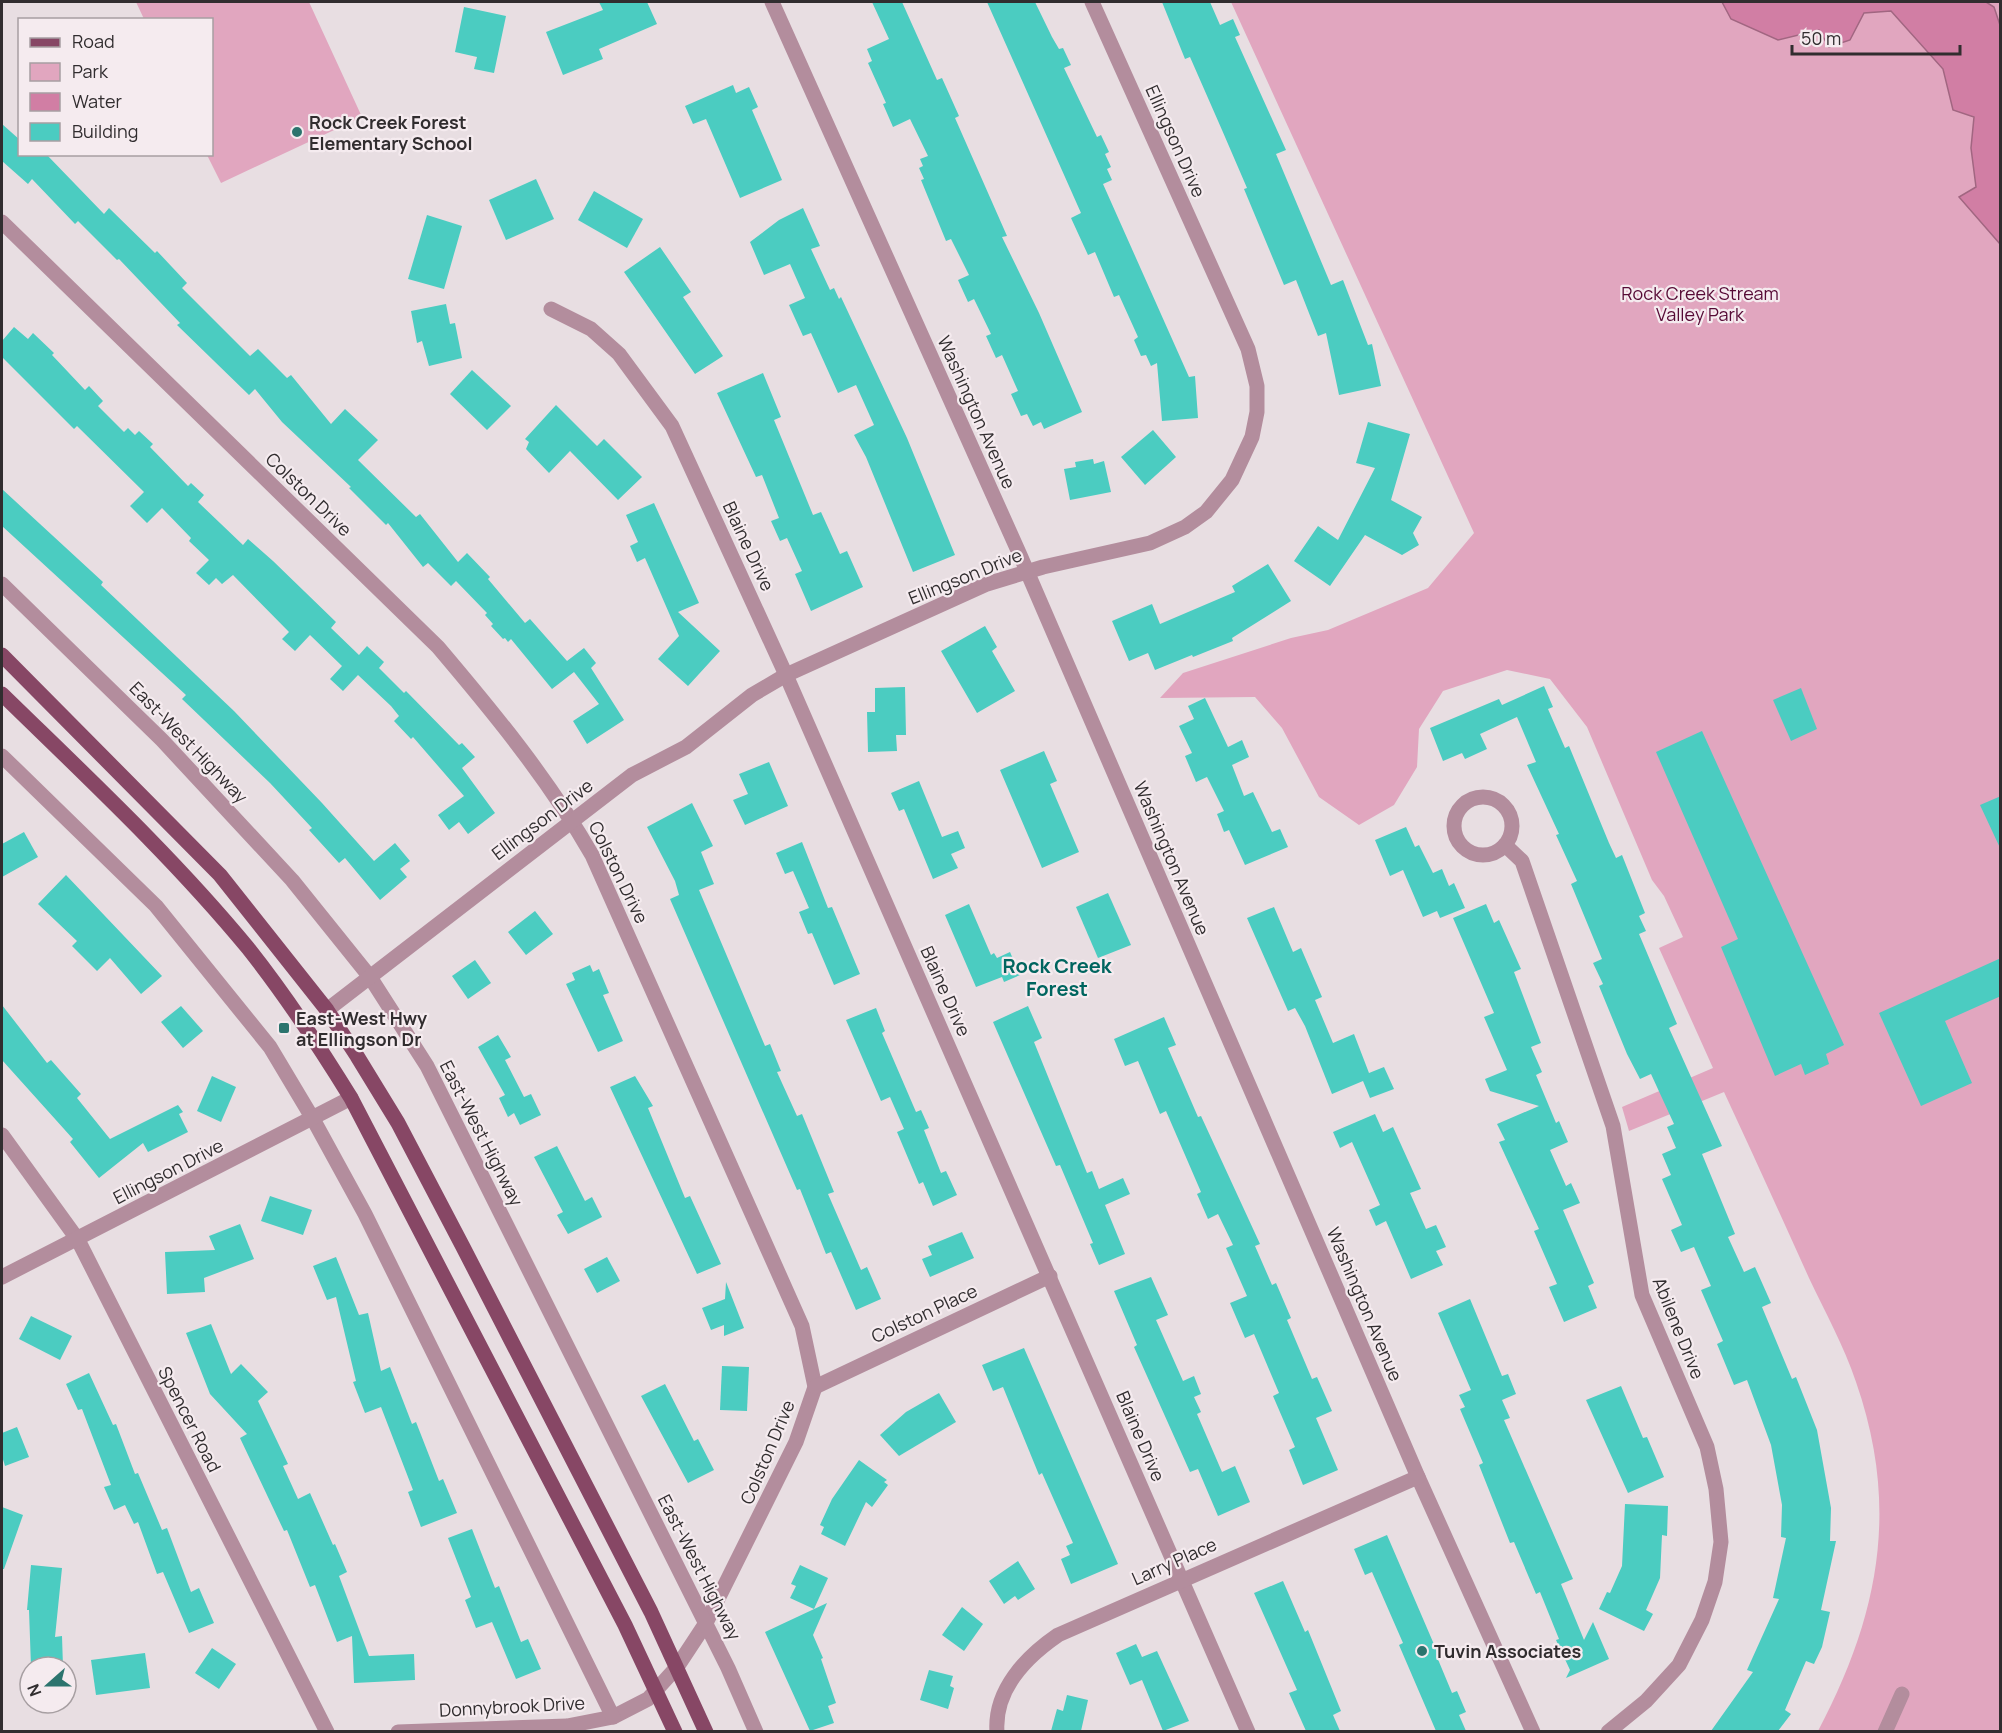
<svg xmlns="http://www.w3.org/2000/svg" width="2002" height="1733" viewBox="0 0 2002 1733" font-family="Manrope,sans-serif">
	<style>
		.green { fill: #e1a6bf }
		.water { fill: #d17ea4; stroke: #a16681; stroke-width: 1.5 }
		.building { fill: #4bccc1 }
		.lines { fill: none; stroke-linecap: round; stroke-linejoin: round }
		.minor { stroke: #b38d9d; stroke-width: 15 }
		.major { stroke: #874765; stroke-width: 15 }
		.poi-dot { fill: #2c746e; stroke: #f5ebef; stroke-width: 2 }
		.labels { text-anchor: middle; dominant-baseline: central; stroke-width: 4.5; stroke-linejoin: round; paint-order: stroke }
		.poi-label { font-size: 18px; font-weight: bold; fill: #312d2f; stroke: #f5ebef; text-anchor: start }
		.street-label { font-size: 18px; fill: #312d2f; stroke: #f5ebef }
		.park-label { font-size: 18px; fill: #560a35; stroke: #f5ebef }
		.neighbourhood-label { font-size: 20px; font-weight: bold; fill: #00655f; stroke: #f5ebef }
	</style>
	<rect width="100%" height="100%" fill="#e8dee2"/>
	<g class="green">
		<path d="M136 2H309L362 117 221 183 207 155 212 154V20L144 19Z"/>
		<path d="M1231 2H2000V1731H1818C1879 1616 1900 1508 1856 1382 1844 1346 1825 1312 1809 1278 1781 1216 1753 1154 1724 1092L1629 1131 1622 1107 1713 1068 1659 948 1683 937 1664 896 1652 880 1587 727 1550 679 1507 670 1443 691 1419 729 1417 767 1394 805 1359 825 1319 797 1282 728 1255 697 1160 698 1183 673 1291 638 1328 630 1428 588 1474 533Z"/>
	</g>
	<path class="water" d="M1722 2H1986L1994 7 2000 25V244L1959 197 1976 187 1971 148 1974 117 1953 110 1943 69 1891 11 1864 13 1850 40 1829 47 1819 30 1778 40 1731 19Z"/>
	<g class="building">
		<path d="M599 2H647L657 24 599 49 603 59 563 75 546 32 603 10Z"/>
		<path d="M872 2H902L937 80 942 78 959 116 955 118 1007 236 1002 237 1039 313 1082 412 1044 429 1041 422 1033 426 1027 414 1021 416 1011 394 1018 391 1002 355 996 358 986 336 991 334 974 299 968 302 958 280 969 275 951 239 946 241 921 180 924 179 919 168 923 166 920 159 928 156 910 119 893 127 883 104 886 103 868 63 872 61 867 49 889 39Z"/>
		<path d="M987 2H1035L1052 37 1059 49 1063 48 1071 65 1064 68 1097 137 1101 135 1109 152 1105 154 1111 167 1107 169 1112 180 1103 184 1189 377 1195 376 1198 418 1162 421 1157 363 1151 366 1146 355 1141 356 1134 340 1138 337 1119 295 1114 297 1095 252 1088 255 1071 218 1081 213Z"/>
		<path d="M1162 2H1210L1220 25 1233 19 1240 35 1235 37 1286 150 1276 154 1331 285 1343 280 1368 345 1372 344 1381 386 1339 395 1326 333 1318 336 1296 280 1284 285 1244 189 1247 188 1222 130 1190 57 1185 59Z"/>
		<path d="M464 7 506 16 494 73 474 69 477 57 455 52Z"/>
		<path d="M733 85 736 93 749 87 758 107 752 110 782 180 740 198 706 119 693 124 685 106Z"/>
		<path d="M2 124 20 140V154H46L104 214 109 208 155 253 157 251 187 283 182 288 250 356 258 349 287 378 291 375 331 424 345 409 378 440 358 460 416 517 420 514 458 562 467 553 490 577 488 579 525 623 530 619 567 661 584 648 596 663 591 668 624 720 587 744 573 721 599 704 574 672 552 689 511 639 508 642 505 638 503 639 491 626 493 624 485 615 487 613 456 581 451 586 428 563 423 567 388 523 386 525 349 488 351 487 282 422 255 389 249 395 177 325 180 323 119 259 117 260 78 221 75 224 32 179 28 184 2 161Z"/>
		<path d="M536 179 554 219 506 240 489 200Z"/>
		<path d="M594 191 643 219 627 248 578 220Z"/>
		<path d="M803 208 820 246 811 249 830 290 834 288 839 299 841 297 907 438 955 555 913 572 866 457 854 435 874 425 856 385 838 393 811 333 803 336 789 305 805 298 790 264 764 275 750 242 779 220Z"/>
		<path d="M427 215 462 226 444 289 408 279Z"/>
		<path d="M660 247 691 292 683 297 723 356 695 374 624 272Z"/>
		<path d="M446 304 450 324 455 323 462 358 429 366 422 341 417 343 411 311Z"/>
		<path d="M14 327 28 339 33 333 54 353 52 355 85 390 89 386 103 401 98 406 124 432 128 428 135 435 139 431 153 444 150 447 188 486 191 483 204 495 198 502 243 545 248 539 273 561 336 622 331 628 359 655 367 646 384 662 379 668 404 693 406 691 459 745 462 743 475 757 462 768 495 813 468 834 459 822 449 830 438 815 464 796 413 737 411 739 394 721 399 716 391 706 358 675 343 691 330 679 342 666 310 635 295 651 282 639 289 632 233 575 222 584 216 578 209 585 196 573 209 560 189 541 191 538 162 508 147 523 130 506 144 492 77 426 74 429 2 357V341Z"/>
		<path d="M472 370 511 406 487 430 450 394Z"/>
		<path d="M763 373 781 417 774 420 813 515 821 512 840 554 847 551 863 587 811 611 795 574 802 571 787 538 780 541 771 521 779 518 762 475 756 477 717 393Z"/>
		<path d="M556 405 597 446 604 439 642 477 618 500 570 451 549 473 526 449 529 442 525 439Z"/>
		<path d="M1368 422 1410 434 1391 500 1422 517 1413 533 1419 545 1402 555 1365 535 1330 586 1294 561 1318 526 1338 540 1375 468 1356 463Z"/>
		<path d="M1153 430 1176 457 1145 485 1121 457Z"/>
		<path d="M1093 459 1094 464 1104 461 1111 492 1070 500 1064 469 1076 467 1075 462Z"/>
		<path d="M2 489 103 582 101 585 234 711 322 803 374 861 395 843 410 861 400 869 407 877 380 900 345 858 339 863 309 830 312 828 270 783 182 699 186 695 2 526Z"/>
		<path d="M654 503 699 603 678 612 720 651 688 686 658 659 679 636 645 558 637 562 630 546 638 542 626 515Z"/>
		<path d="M1268 564 1291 601 1232 638 1233 641 1193 657 1192 655 1155 670 1148 653 1129 661 1112 621 1152 604 1160 624 1235 592 1232 586Z"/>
		<path d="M985 626 997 647 992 651 1015 691 977 713 941 651Z"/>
		<path d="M1544 686 1553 707 1548 709 1565 748 1569 746 1609 843 1616 858 1622 855 1645 913 1639 916 1646 931 1639 934 1677 1024 1669 1028 1722 1146 1702 1154 1735 1234 1728 1237 1744 1272 1755 1267 1771 1303 1762 1307 1792 1379 1796 1377 1817 1430 1831 1508 1830 1541H1836L1821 1610 1830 1612 1822 1647 1814 1664 1806 1661 1785 1710 1791 1714 1778 1731H1711L1753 1672 1747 1670 1779 1599 1773 1598 1786 1538 1781 1537 1782 1505 1771 1445 1747 1380 1734 1385 1717 1344 1723 1341 1701 1290 1711 1286 1694 1247 1681 1252 1671 1230 1682 1225 1662 1179 1671 1175 1662 1154 1676 1148 1667 1127 1674 1124 1651 1074 1640 1079 1627 1054 1599 986 1603 984 1593 963 1602 959 1571 884 1577 881 1556 835 1559 834 1527 765 1536 762 1517 717 1480 734 1487 749 1465 759 1462 753 1443 761 1430 728 1499 699 1502 705Z"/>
		<path d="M905 687 906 735H896L897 751 868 752 867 712H875V688Z"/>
		<path d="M1801 688 1817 729 1791 741 1773 700Z"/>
		<path d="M1205 698 1228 747 1242 740 1249 757 1232 765 1244 796 1253 792 1272 832 1280 829 1288 847 1245 865 1229 830 1224 832 1217 814 1224 811 1207 777 1196 782 1185 756 1192 753 1179 726 1194 719 1188 706Z"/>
		<path d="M1702 731 1844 1045 1826 1054 1829 1064 1805 1075 1801 1064 1775 1076 1721 947 1738 939 1656 752Z"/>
		<path d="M1044 751 1057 781 1050 784 1079 852 1042 868 1000 770Z"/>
		<path d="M769 762 788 806 745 825 733 800 748 794 739 774Z"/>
		<path d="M919 781 942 837 958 831 965 848 951 854 958 868 933 879 904 809 899 811 891 793Z"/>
		<path d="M2001 796V850L1980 805Z"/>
		<path d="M692 803 713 846 701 852 714 884 699 890 765 1046 770 1044 781 1071 777 1072 797 1116 802 1114 834 1192 828 1194 861 1270 867 1267 881 1299 856 1310 831 1252 826 1254 800 1189 797 1190 670 899 679 895 675 881 647 827Z"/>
		<path d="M1406 827 1415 847 1419 845 1433 873 1442 869 1449 886 1454 883 1465 908 1440 918 1437 911 1423 917 1403 870 1390 876 1375 840Z"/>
		<path d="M24 832 38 857 2 877V844Z"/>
		<path d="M802 842 828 908 832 907 860 974 834 985 812 933 808 934 799 912 809 908 793 871 785 874 776 853Z"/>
		<path d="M66 875 162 976 141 994 110 958 97 971 72 946 77 941 38 904Z"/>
		<path d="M1108 893 1131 945 1098 958 1076 907Z"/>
		<path d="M969 904 991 955 994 953 997 958 1010 952 1020 975 1004 982 1002 977 976 987 945 915Z"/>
		<path d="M1486 904 1494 923 1499 920 1521 969 1514 972 1541 1043 1531 1047 1542 1072 1536 1075 1556 1123 1559 1121 1568 1142 1550 1150 1566 1186 1571 1183 1580 1203 1563 1210 1594 1283 1588 1286 1597 1308 1564 1322 1549 1287 1557 1284 1534 1231 1539 1229 1499 1142 1505 1140 1497 1124 1539 1106 1490 1091 1485 1079 1507 1070 1484 1017 1494 1013 1453 918Z"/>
		<path d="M1274 907 1293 952 1301 948 1322 997 1315 1000 1333 1043 1354 1034 1369 1073 1384 1067 1394 1089 1370 1098 1363 1081 1332 1094 1305 1026 1295 1008 1288 1011 1247 918Z"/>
		<path d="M535 911 553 934 526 955 508 932Z"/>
		<path d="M2001 958V996L1945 1021 1972 1083 1921 1106 1879 1013Z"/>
		<path d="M475 960 491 983 468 999 452 976Z"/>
		<path d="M590 965 593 972 599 969 609 993 603 995 623 1041 598 1052 566 984 575 980 572 973Z"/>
		<path d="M2 1005 47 1063 51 1060 81 1094 77 1098 110 1139 178 1105 183 1112 179 1114 188 1132 148 1152 143 1143 99 1178 70 1142 73 1139 2 1060Z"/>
		<path d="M181 1006 203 1031 183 1048 161 1022Z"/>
		<path d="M1028 1006 1042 1038 1034 1042 1087 1173 1092 1171 1099 1189 1123 1178 1130 1194 1105 1205 1125 1254 1099 1265 1090 1244 1093 1243 1060 1165 1056 1166 993 1022Z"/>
		<path d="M876 1008 885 1031 882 1033 916 1112 921 1110 929 1128 924 1130 941 1173 946 1171 957 1195 933 1206 923 1182 919 1184 897 1132 904 1129 890 1097 881 1101 846 1020Z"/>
		<path d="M1164 1017 1176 1045 1168 1048 1198 1117 1201 1116 1260 1244 1255 1246 1272 1285 1276 1283 1291 1318 1287 1320 1312 1379 1317 1377 1332 1411 1316 1418 1338 1470 1303 1485 1289 1450 1295 1447 1273 1396 1279 1393 1254 1334 1245 1338 1230 1303 1247 1296 1226 1248 1233 1245 1218 1214 1208 1219 1197 1194 1201 1192 1166 1111 1160 1114 1138 1061 1125 1066 1114 1039Z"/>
		<path d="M498 1035 511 1057 505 1060 524 1097 531 1094 541 1115 520 1125 514 1113 508 1117 499 1098 505 1095 478 1047Z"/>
		<path d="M212 1076 236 1087 221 1122 197 1111Z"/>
		<path d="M635 1076 653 1106 648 1108 685 1198 690 1196 721 1264 697 1274 610 1087Z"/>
		<path d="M1375 1114 1383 1132 1393 1127 1421 1189 1410 1193 1426 1229 1436 1225 1446 1247 1436 1251 1443 1265 1411 1279 1386 1221 1376 1226 1369 1210 1380 1205 1352 1142 1340 1148 1333 1132Z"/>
		<path d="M557 1146 585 1201 592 1197 602 1217 568 1234 557 1215 563 1212 534 1157Z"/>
		<path d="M270 1196 312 1210 303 1235 261 1221Z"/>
		<path d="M240 1224 254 1259 204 1278 205 1292 167 1294 165 1252 215 1250 209 1236Z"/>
		<path d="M962 1232 974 1258 930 1277 922 1259 932 1255 928 1246Z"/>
		<path d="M336 1257 359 1315 368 1313 381 1371 390 1367 412 1424 416 1422 439 1481 443 1479 457 1513 421 1527 408 1492 413 1490 381 1407 365 1413 353 1382 356 1381 336 1297 327 1300 313 1266Z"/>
		<path d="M607 1257 620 1281 597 1293 584 1269Z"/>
		<path d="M1151 1277 1168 1315 1156 1320 1183 1381 1194 1376 1201 1394 1194 1397 1201 1412 1197 1414 1222 1472 1235 1466 1250 1502 1218 1516 1198 1469 1190 1472 1134 1347 1137 1345 1114 1291Z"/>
		<path d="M726 1282 744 1328 724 1336V1325L711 1330 702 1308 725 1299Z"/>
		<path d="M1470 1299 1502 1376 1508 1374 1516 1394 1502 1400 1510 1418 1504 1420 1573 1579 1561 1584 1584 1640 1593 1622 1609 1659 1566 1678 1570 1670 1556 1640 1559 1639 1540 1592 1536 1594 1514 1542 1510 1543 1479 1465 1483 1463 1460 1409 1465 1407 1459 1395 1471 1390 1438 1313Z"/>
		<path d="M31 1316 72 1336 60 1360 19 1339Z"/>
		<path d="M211 1324 231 1374 241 1364 268 1392 258 1401 288 1464 283 1466 298 1499 310 1493 333 1545 335 1544 347 1572 339 1576 369 1656 414 1654 415 1680 354 1683 352 1636 337 1642 315 1585 310 1587 287 1530 284 1531 240 1438 247 1434 210 1394 186 1333Z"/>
		<path d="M1024 1348 1118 1564 1071 1584 1061 1559 1070 1555 1066 1546 1073 1543 1042 1473 1039 1475 1003 1387 993 1391 982 1365Z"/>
		<path d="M722 1366 749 1367 747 1411 720 1410Z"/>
		<path d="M89 1373 113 1425 116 1424 135 1474 138 1473 162 1530 167 1528 191 1592 199 1588 214 1623 189 1633 163 1572 157 1574 138 1522 134 1524 125 1505 114 1510 104 1487 111 1485 82 1409 78 1410 66 1384Z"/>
		<path d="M665 1384 694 1441 698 1439 714 1470 688 1483 641 1396Z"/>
		<path d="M1621 1386 1643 1438 1647 1437 1664 1477 1628 1493 1586 1400Z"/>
		<path d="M939 1393 956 1422 899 1456 880 1435 906 1412Z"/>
		<path d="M17 1427 29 1457 5 1466 2 1456V1433Z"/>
		<path d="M859 1460 887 1480 884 1482 888 1485 872 1507 866 1502 845 1546 821 1534 824 1527 820 1525 832 1499Z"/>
		<path d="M1625 1504 1668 1506 1667 1536 1662 1535 1660 1578 1646 1610 1653 1614 1644 1631 1599 1609 1607 1592 1610 1593 1622 1566Z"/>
		<path d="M2 1507 23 1515 4 1569H2Z"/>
		<path d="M472 1529 495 1588 499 1586 521 1642 528 1639 541 1669 516 1679 492 1622 476 1628 465 1600 471 1597 448 1538Z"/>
		<path d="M1387 1535 1439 1656 1437 1657 1452 1693 1457 1691 1466 1712 1459 1715 1466 1731H1436L1399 1645 1403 1643 1372 1572 1365 1575 1354 1549Z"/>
		<path d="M1018 1561 1035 1589 1018 1600 1015 1596 1004 1604 989 1581Z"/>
		<path d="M31 1565 62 1568 55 1637 62 1636 63 1667H31L29 1610H27Z"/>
		<path d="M800 1565 828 1578 814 1609 790 1598 796 1586 791 1584Z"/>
		<path d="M1283 1581 1305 1632 1308 1630 1341 1711 1333 1715 1340 1731H1306L1289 1693 1297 1690 1254 1593Z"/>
		<path d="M827 1603 813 1635 823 1658 821 1659 836 1703 828 1706 834 1723 810 1731 765 1632Z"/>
		<path d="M962 1607 983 1624 964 1651 942 1635Z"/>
		<path d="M1136 1644 1142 1657 1157 1651 1189 1721 1163 1731 1142 1680 1130 1685 1116 1653Z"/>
		<path d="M212 1648 236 1664 219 1689 195 1673Z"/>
		<path d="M145 1653 150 1688 96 1695 91 1660Z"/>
		<path d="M929 1670 953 1676 950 1686 954 1688 948 1709 920 1700Z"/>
		<path d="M1067 1695 1088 1700 1081 1731H1051L1057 1709 1063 1711Z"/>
	</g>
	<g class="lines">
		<g class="minor">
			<path d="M772 2 1020 555 1418 1477 1533 1732"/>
			<path d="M2 222 438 647C494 713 549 780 592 855L802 1326 815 1387 796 1442 706 1623 677 1667 648 1699 613 1717 567 1726 398 1732"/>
			<path d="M551 309 591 329 619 354 672 426 786 675 1248 1732"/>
			<path d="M2 584 162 740 292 880 370 977 427 1066 728 1668 756 1732"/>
			<path d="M2 756 156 906 270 1047 313 1119 365 1214 613 1717"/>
			<circle cx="1483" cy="826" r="29"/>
			<path d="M1505 845 1522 861 1613 1126 1642 1295 1707 1447 1716 1489 1721 1542 1715 1582 1702 1620 1679 1665 1646 1701 1608 1732"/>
			<path d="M327 1010 632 775 686 747 752 695 786 675 987 584 1043 567 1150 543 1185 527 1206 512 1232 480 1252 437 1257 412V386L1248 349 1092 2"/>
			<path d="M2 1135 78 1240 327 1732"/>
			<path d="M2 1277 351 1098"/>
			<path d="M815 1387 1050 1276"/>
			<path d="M997 1732C994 1690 1026 1657 1058 1635L1418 1477"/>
			<path d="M1885 1732 1902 1694"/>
		</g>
		<g class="major">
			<path d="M2 655 220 875 327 1010 357 1056 398 1123 463 1247 651 1612 706 1732"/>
			<path d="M2 694C86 776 173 857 248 948 286 996 319 1046 351 1098L625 1625 675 1732"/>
		</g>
	</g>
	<g class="poi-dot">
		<circle cx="297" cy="132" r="6"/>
		<rect x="278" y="1022" width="12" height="12" rx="3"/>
		<circle cx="1422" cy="1651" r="6"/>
	</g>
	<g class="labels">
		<g class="poi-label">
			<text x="309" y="122">Rock Creek Forest<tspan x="309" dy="21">Elementary School</tspan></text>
			<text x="296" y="1018">East-West Hwy<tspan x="296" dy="21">at Ellingson Dr</tspan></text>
			<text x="1434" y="1651">Tuvin Associates</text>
		</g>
		<g class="street-label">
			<text transform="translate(1176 141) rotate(66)">Ellingson Drive</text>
			<text transform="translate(977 412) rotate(66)">Washington Avenue</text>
			<text transform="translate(309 494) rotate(44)">Colston Drive</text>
			<text transform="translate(749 546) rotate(65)">Blaine Drive</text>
			<text transform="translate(965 576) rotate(-22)">Ellingson Drive</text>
			<text transform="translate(189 742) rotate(46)">East-West Highway</text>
			<text transform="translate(542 819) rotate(-37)">Ellingson Drive</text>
			<text transform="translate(1172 858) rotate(67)">Washington Avenue</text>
			<text transform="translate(619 872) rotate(64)">Colston Drive</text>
			<text transform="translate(946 991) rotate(66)">Blaine Drive</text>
			<text transform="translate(482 1133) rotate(63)">East-West Highway</text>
			<text transform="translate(168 1171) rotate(-27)">Ellingson Drive</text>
			<text transform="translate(1365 1304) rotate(67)">Washington Avenue</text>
			<text transform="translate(924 1313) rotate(-25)">Colston Place</text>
			<text transform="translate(1679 1328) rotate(68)">Abilene Drive</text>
			<text transform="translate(190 1419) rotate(63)">Spencer Road</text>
			<text transform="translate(1141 1436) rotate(67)">Blaine Drive</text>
			<text transform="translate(767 1452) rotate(-67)">Colston Drive</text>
			<text transform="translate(1174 1561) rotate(-24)">Larry Place</text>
			<text transform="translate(700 1567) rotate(63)">East-West Highway</text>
			<text transform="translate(512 1706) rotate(-3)">Donnybrook Drive</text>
		</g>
		<g class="park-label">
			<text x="1700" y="293">Rock Creek Stream<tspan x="1700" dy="21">Valley Park</tspan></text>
		</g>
		<g class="neighbourhood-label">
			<text x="1057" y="965">Rock Creek<tspan x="1057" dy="23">Forest</tspan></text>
		</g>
	</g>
	<rect width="2002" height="1733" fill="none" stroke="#312d2f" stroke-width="6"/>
	<rect x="18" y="18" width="195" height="138" fill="#f5ebef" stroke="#a79fa2" stroke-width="1.5"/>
	<rect x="30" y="38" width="30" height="9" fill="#874765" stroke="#a79fa2" stroke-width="1.5"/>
	<text x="72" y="48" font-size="18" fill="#312d2f">Road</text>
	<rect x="30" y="63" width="30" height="18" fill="#e1a6bf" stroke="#a79fa2" stroke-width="1.5"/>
	<text x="72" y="78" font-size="18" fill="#312d2f">Park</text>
	<rect x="30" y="93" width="30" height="18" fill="#d17ea4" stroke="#a79fa2" stroke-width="1.5"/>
	<text x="72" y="108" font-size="18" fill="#312d2f">Water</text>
	<rect x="30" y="123" width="30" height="18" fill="#4bccc1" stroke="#a79fa2" stroke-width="1.5"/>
	<text x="72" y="138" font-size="18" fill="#312d2f">Building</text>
	<g transform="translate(48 1685) rotate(249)"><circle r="28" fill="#f5ebef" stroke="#a79fa2" stroke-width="1.5"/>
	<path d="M0-4.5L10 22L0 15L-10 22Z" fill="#2c746e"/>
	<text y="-9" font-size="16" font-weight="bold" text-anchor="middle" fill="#312d2f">N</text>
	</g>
	<path d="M1792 45v9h168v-9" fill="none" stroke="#312d2f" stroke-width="3"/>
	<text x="1801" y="45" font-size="18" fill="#312d2f" stroke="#f5ebef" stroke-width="4.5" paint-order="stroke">50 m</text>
</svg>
